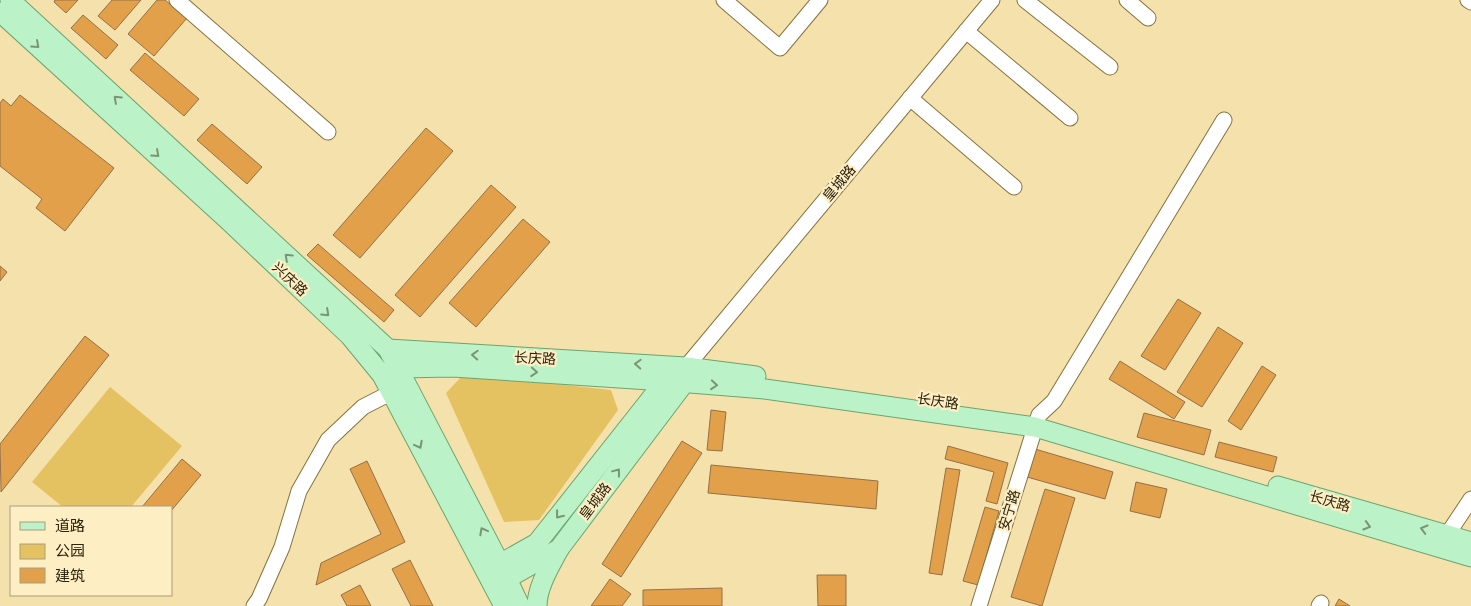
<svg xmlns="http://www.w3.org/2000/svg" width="1471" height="606" viewBox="0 0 1471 606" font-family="'IBM Plex Sans','Noto Sans SC',sans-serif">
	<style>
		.green { fill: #e5c261 }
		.building { fill: #e2a04b; stroke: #947047 }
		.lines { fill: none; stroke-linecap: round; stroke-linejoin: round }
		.minor-casing { stroke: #84723f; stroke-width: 17 }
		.major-casing { stroke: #6ca46f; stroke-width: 21 }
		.minor { stroke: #fff; stroke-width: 15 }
		.major { stroke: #bcf2c8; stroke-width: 19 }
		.oneway { stroke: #7b9574 }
		.labels { text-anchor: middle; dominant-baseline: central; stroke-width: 4.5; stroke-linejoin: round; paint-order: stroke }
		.street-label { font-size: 14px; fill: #2b230e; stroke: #feeec3 }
	</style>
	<rect width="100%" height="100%" fill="#f5e1ab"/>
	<g class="green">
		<path d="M464 374 611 390 618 410 539 520 504 522 446 393Z"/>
		<path d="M110 387 182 446 131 507H63L32 482Z"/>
	</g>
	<g class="building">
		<path d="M55 0H78L66 13 54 2Z"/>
		<path d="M112 0H141L115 30 98 16Z"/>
		<path d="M157 0H165L187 18 154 56 128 34Z"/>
		<path d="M83 15 118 45 106 59 71 28Z"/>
		<path d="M145 53 199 99 184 116 130 70Z"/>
		<path d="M20 95 114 168 65 231 36 208 42 199 0 166V103L3 99 11 106Z"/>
		<path d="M212 124 262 167 247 184 197 140Z"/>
		<path d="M426 128 453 151 360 258 333 235Z"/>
		<path d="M491 185 516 207 420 317 395 295Z"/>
		<path d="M523 219 550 242 476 327 449 303Z"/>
		<path d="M318 244 394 310 384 322 307 255Z"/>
		<path d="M0 266 7 272 0 281Z"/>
		<path d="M1178 299 1201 313 1165 370 1141 356Z"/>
		<path d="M1218 327 1243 343 1202 407 1177 392Z"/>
		<path d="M85 336 109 355 1 492 0 444Z"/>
		<path d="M1120 361 1185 402 1174 419 1109 379Z"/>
		<path d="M1262 366 1276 375 1241 430 1228 421Z"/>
		<path d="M711 410 726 412 722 451 707 450Z"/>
		<path d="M1144 413 1211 430 1204 455 1137 437Z"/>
		<path d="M682 441 702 453 621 577 602 564Z"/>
		<path d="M1219 442 1277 457 1273 472 1215 457Z"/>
		<path d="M948 446 1008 463 997 504 986 501 994 472 945 459Z"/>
		<path d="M1035 449 1113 472 1105 499 1027 477Z"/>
		<path d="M182 459 201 475 171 511V507H142Z"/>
		<path d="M367 461 405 542 316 585 321 563 381 534 350 469Z"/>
		<path d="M711 465 878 481 876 509 708 493Z"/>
		<path d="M946 468 960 470 942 575 929 573Z"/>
		<path d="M1136 482 1167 489 1160 518 1130 511Z"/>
		<path d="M1045 489 1075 498 1042 606 1011 597Z"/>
		<path d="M985 507 999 511 978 585 963 581Z"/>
		<path d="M410 560 433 606H411L392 569Z"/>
		<path d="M817 575H846V606H818Z"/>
		<path d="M610 579 631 594 622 606H591Z"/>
		<path d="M360 585 371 606H347L341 595Z"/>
		<path d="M722 588V606H643V590Z"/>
		<path d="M1339 599 1350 606H1335Z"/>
	</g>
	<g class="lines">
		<defs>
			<g id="minor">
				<path d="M177 0 328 132"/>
				<path d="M724 0 780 48 820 0"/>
				<path d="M1025 0 1110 67"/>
				<path d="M1127 0 1148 18"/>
				<path d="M1468 0 1471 2"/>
				<path d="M966 31 1070 118"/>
				<path d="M910 98 1014 187"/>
				<path d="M686 367 992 0"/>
				<path d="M1447 535 1471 499"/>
				<path d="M254 606 259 599 282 547 299 491 328 440 363 407 400 388"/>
				<path d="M979 606 1039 415 1054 401 1224 120"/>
				<path d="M1319 606 1321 603"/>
			</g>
			<g id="major">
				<path d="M10 0 388 349 500 564 520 606"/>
				<path d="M0 12 229 221 350 336 382 375 504 606"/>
				<path d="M388 349 686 367 756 376"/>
				<path d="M382 375 398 368 453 367 665 381 765 389 1035 427 1471 557"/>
				<path d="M1278 486 1471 542"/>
				<path d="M489 570 537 543 665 381 673 376"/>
				<path d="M496 585 559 549 685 382 686 373"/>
				<path d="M537 606C537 587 550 566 559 549"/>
			</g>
		</defs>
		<use href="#minor" class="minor-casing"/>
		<use href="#major" class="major-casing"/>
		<use href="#minor" class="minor"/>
		<use href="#major" class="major"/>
	</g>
	<defs><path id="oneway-chevron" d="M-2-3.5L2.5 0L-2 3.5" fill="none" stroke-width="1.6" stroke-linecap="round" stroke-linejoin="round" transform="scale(1.25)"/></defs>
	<g class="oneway">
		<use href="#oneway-chevron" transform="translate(36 45) rotate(42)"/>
		<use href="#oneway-chevron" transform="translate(117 99) rotate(-137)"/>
		<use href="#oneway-chevron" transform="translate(156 154) rotate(42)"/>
		<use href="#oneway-chevron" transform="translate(288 257) rotate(-137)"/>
		<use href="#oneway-chevron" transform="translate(326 313) rotate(43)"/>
		<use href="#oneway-chevron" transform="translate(475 355) rotate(-177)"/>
		<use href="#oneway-chevron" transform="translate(638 364) rotate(-177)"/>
		<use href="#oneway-chevron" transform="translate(534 372) rotate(4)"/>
		<use href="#oneway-chevron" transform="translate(714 385) rotate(5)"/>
		<use href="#oneway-chevron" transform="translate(419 445) rotate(62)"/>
		<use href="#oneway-chevron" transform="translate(617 472) rotate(-53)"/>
		<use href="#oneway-chevron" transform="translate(559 515) rotate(128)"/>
		<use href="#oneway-chevron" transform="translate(1367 526) rotate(17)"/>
		<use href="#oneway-chevron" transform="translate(1424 529) rotate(-164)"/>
		<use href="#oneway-chevron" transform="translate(483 531) rotate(-118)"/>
	</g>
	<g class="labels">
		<g class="street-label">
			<text transform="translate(839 183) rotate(-50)">皇城路</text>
			<text transform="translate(290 279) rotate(43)">兴庆路</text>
			<text transform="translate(535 358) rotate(3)">长庆路</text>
			<text transform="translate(938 401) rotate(8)">长庆路</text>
			<text transform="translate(595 501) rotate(-53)">皇城路</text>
			<text transform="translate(1330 501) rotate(16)">长庆路</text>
			<text transform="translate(1009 510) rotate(-73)">安宁路</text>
		</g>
	</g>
	<rect x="10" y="506" width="162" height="90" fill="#feeec3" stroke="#aa9d7b"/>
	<rect x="20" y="522" width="25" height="8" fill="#bcf2c8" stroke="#aa9d7b"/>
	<text x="55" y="531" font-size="15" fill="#2b230e">道路</text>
	<rect x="20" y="544" width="25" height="15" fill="#e5c261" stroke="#aa9d7b"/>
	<text x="55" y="556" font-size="15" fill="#2b230e">公园</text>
	<rect x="20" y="568" width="25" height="15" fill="#e2a04b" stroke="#aa9d7b"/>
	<text x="55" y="581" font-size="15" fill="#2b230e">建筑</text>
</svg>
